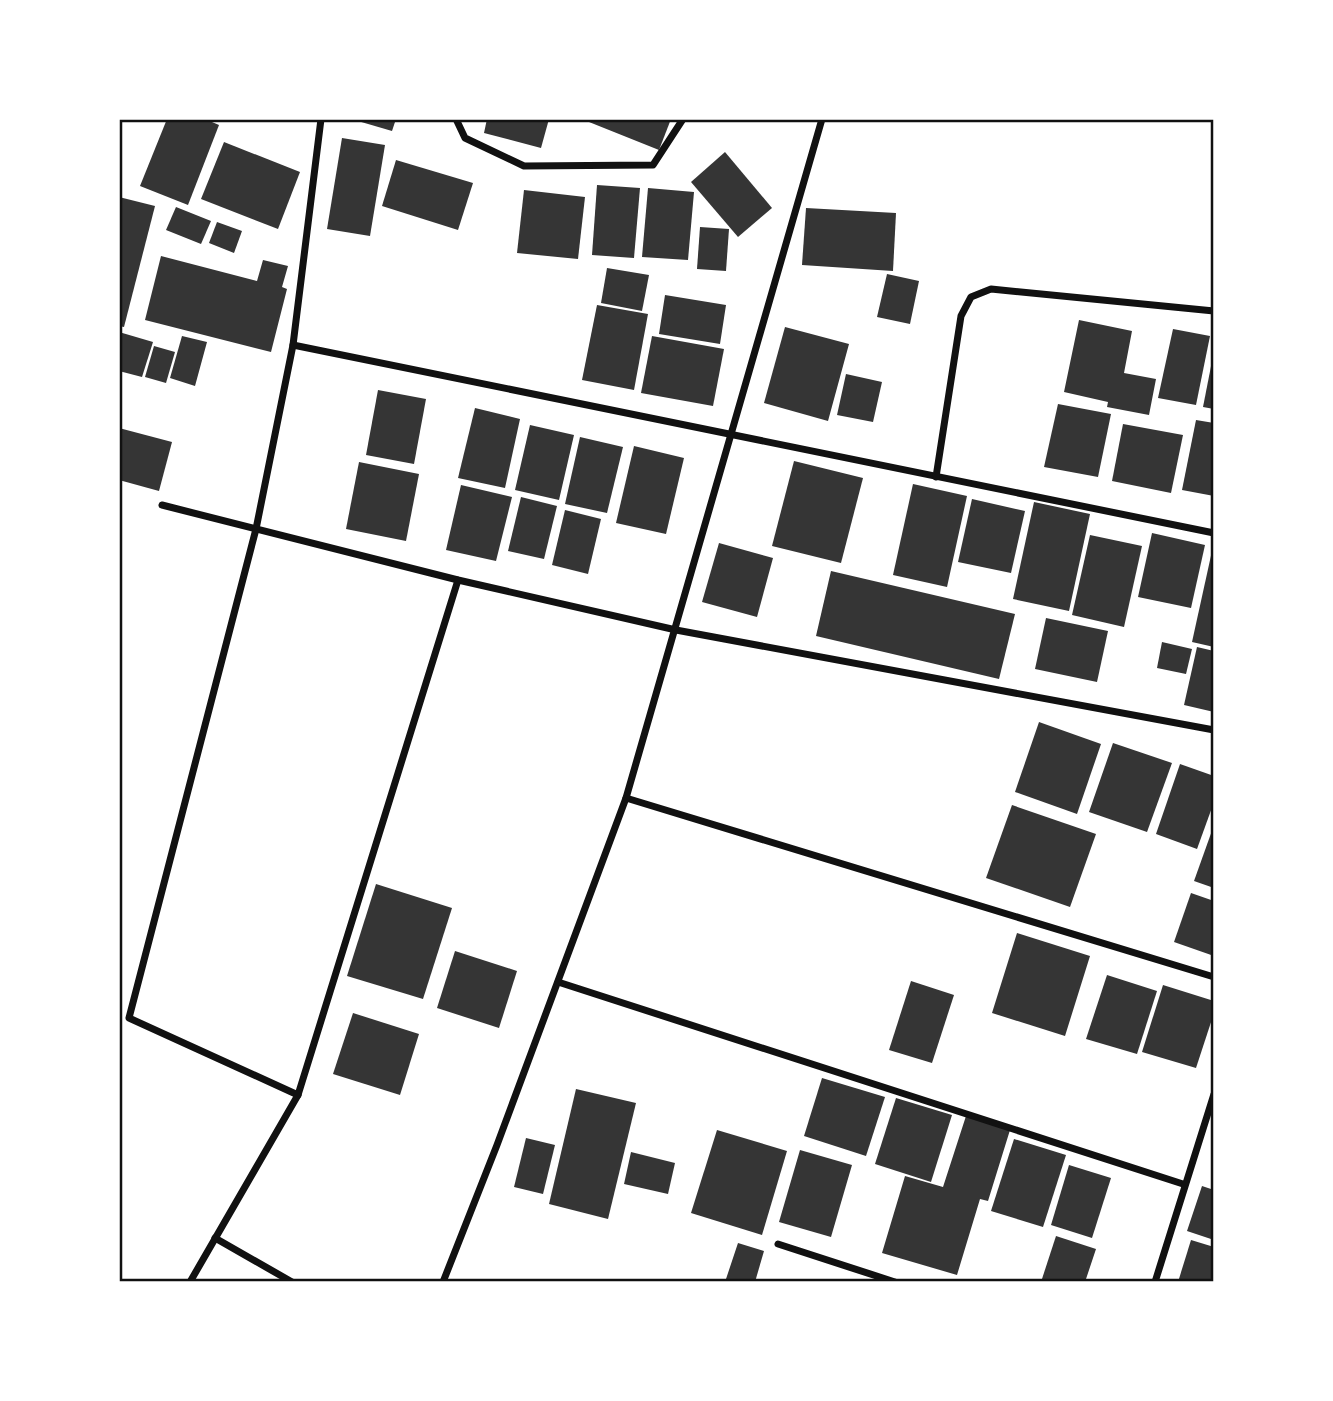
<svg xmlns="http://www.w3.org/2000/svg" width="1333" height="1401" viewBox="0 0 1333 1401" font-family="'IBM Plex Sans',sans-serif">
	<style>
		.building { fill: #353535 }
		.lines { fill: none; stroke-linecap: round; stroke-linejoin: round }
		.minor { stroke: #111; stroke-width: 7 }
		.neatline { fill: none; stroke: #111; stroke-width: 2.5 }
	</style>
	<rect width="100%" height="100%" fill="#fff"/>
	<g class="building">
		<path d="M167 119H205L219 125 188 205 140 186Z"/>
		<path d="M351 119H396L392 131Z"/>
		<path d="M487 119H549L541 148 484 133Z"/>
		<path d="M590 119H671L659 150 589 122Z"/>
		<path d="M342 138 385 145 370 236 327 229Z"/>
		<path d="M224 142 300 172 278 229 201 199Z"/>
		<path d="M725 152 772 208 738 237 691 182Z"/>
		<path d="M396 160 473 183 458 230 382 206Z"/>
		<path d="M597 185 640 188 634 258 592 255Z"/>
		<path d="M648 188 694 192 688 260 642 257Z"/>
		<path d="M524 190 585 197 578 259 517 253Z"/>
		<path d="M119 197 155 206 124 327 119 326Z"/>
		<path d="M176 207 211 221 201 244 166 230Z"/>
		<path d="M806 208 896 213 893 271 802 265Z"/>
		<path d="M217 222 242 231 234 253 209 243Z"/>
		<path d="M700 227 729 229 726 271 697 269Z"/>
		<path d="M161 256 257 281 263 260 288 266 282 287 287 289 271 352 145 320Z"/>
		<path d="M607 268 649 275 642 311 601 303Z"/>
		<path d="M887 274 919 281 910 324 877 317Z"/>
		<path d="M665 295 726 305 720 344 659 334Z"/>
		<path d="M597 305 648 314 634 390 582 380Z"/>
		<path d="M1079 320 1132 331 1124 373 1156 379 1149 415 1107 407 1108 402 1064 392Z"/>
		<path d="M785 327 849 344 828 421 764 403Z"/>
		<path d="M1173 329 1210 336 1196 405 1158 398Z"/>
		<path d="M119 332 153 342 142 377 119 371Z"/>
		<path d="M182 336 207 342 195 386 170 378Z"/>
		<path d="M652 336 724 349 713 406 641 393Z"/>
		<path d="M154 346 175 352 166 383 145 377Z"/>
		<path d="M1213 356H1214V409L1203 407Z"/>
		<path d="M846 374 882 382 873 422 837 415Z"/>
		<path d="M378 390 426 399 414 464 366 455Z"/>
		<path d="M1058 404 1111 414 1098 477 1044 467Z"/>
		<path d="M475 408 520 419 505 488 458 478Z"/>
		<path d="M1196 420 1214 423V496L1182 490Z"/>
		<path d="M1123 424 1183 435 1171 493 1112 481Z"/>
		<path d="M530 425 574 435 559 500 515 490Z"/>
		<path d="M119 428 172 442 159 491 119 480Z"/>
		<path d="M580 437 623 447 607 513 565 504Z"/>
		<path d="M634 446 684 458 666 534 616 523Z"/>
		<path d="M794 461 863 478 841 563 772 546Z"/>
		<path d="M359 462 419 474 406 541 346 529Z"/>
		<path d="M913 484 967 496 947 587 893 575Z"/>
		<path d="M461 485 512 497 496 561 446 550Z"/>
		<path d="M521 497 557 506 544 559 508 551Z"/>
		<path d="M972 499 1025 511 1011 573 958 562Z"/>
		<path d="M1034 502 1090 514 1069 611 1013 599Z"/>
		<path d="M565 510 601 519 588 574 552 565Z"/>
		<path d="M1152 533 1205 545 1191 608 1138 597Z"/>
		<path d="M1090 535 1142 546 1124 627 1072 615Z"/>
		<path d="M719 543 773 558 757 617 702 602Z"/>
		<path d="M1212 551 1214 552V647L1192 642Z"/>
		<path d="M831 571 1015 614 999 679 816 636Z"/>
		<path d="M1046 618 1108 631 1097 682 1035 669Z"/>
		<path d="M1162 642 1192 649 1186 674 1157 668Z"/>
		<path d="M1197 647 1214 651V712L1184 705Z"/>
		<path d="M1039 722 1101 744 1077 814 1015 792Z"/>
		<path d="M1113 743 1172 763 1147 832 1089 812Z"/>
		<path d="M1180 764 1214 776V802L1197 849 1156 834Z"/>
		<path d="M1012 805 1096 834 1070 907 986 878Z"/>
		<path d="M1214 825V888L1194 881Z"/>
		<path d="M376 884 452 908 423 999 347 976Z"/>
		<path d="M1191 893 1214 901V956L1174 942Z"/>
		<path d="M1017 933 1090 956 1065 1036 992 1013Z"/>
		<path d="M455 951 517 971 499 1028 437 1008Z"/>
		<path d="M1107 975 1157 991 1137 1054 1086 1039Z"/>
		<path d="M911 981 954 995 932 1063 889 1050Z"/>
		<path d="M1163 985 1214 1001V1013L1196 1068 1142 1052Z"/>
		<path d="M353 1013 419 1034 400 1095 333 1074Z"/>
		<path d="M822 1078 885 1097 866 1156 804 1136Z"/>
		<path d="M576 1089 636 1103 608 1219 549 1204Z"/>
		<path d="M896 1098 952 1115 931 1182 875 1164Z"/>
		<path d="M966 1116 1010 1130 988 1201 980 1199 957 1275 882 1253 905 1176 943 1187Z"/>
		<path d="M717 1130 787 1151 762 1235 691 1213Z"/>
		<path d="M526 1138 555 1145 543 1194 514 1187Z"/>
		<path d="M1014 1139 1066 1155 1043 1227 991 1211Z"/>
		<path d="M800 1150 852 1165 831 1237 779 1222Z"/>
		<path d="M631 1152 675 1163 668 1194 624 1184Z"/>
		<path d="M1069 1165 1111 1178 1092 1238 1051 1225Z"/>
		<path d="M1202 1186 1214 1190V1240L1187 1231Z"/>
		<path d="M1056 1236 1096 1249 1085 1282H1041Z"/>
		<path d="M1191 1240 1214 1247V1282H1178Z"/>
		<path d="M738 1243 764 1251 755 1282H725Z"/>
	</g>
	<g class="lines">
		<g class="minor">
			<path d="M456 119 465 138 524 166 653 165 683 119"/>
			<path d="M293 345 1214 533"/>
			<path d="M936 477 961 316 971 297 991 289 1214 311"/>
			<path d="M162 505 458 580 676 630 1214 730"/>
			<path d="M626 798 1214 977"/>
			<path d="M558 982 1183 1184"/>
			<path d="M298 1095 129 1018 256 529 293 345 321 119"/>
			<path d="M215 1238 292 1282"/>
			<path d="M778 1244 895 1282"/>
			<path d="M190 1282 298 1095 458 580"/>
			<path d="M443 1282 497 1145 626 798 822 119"/>
			<path d="M1155 1282 1214 1094"/>
		</g>
	</g>
	<rect width="1333" height="1401" fill="none" stroke="#ffffff" stroke-width="242"/>
	<rect x="121" y="121" width="1091" height="1159" class="neatline"/>
</svg>
